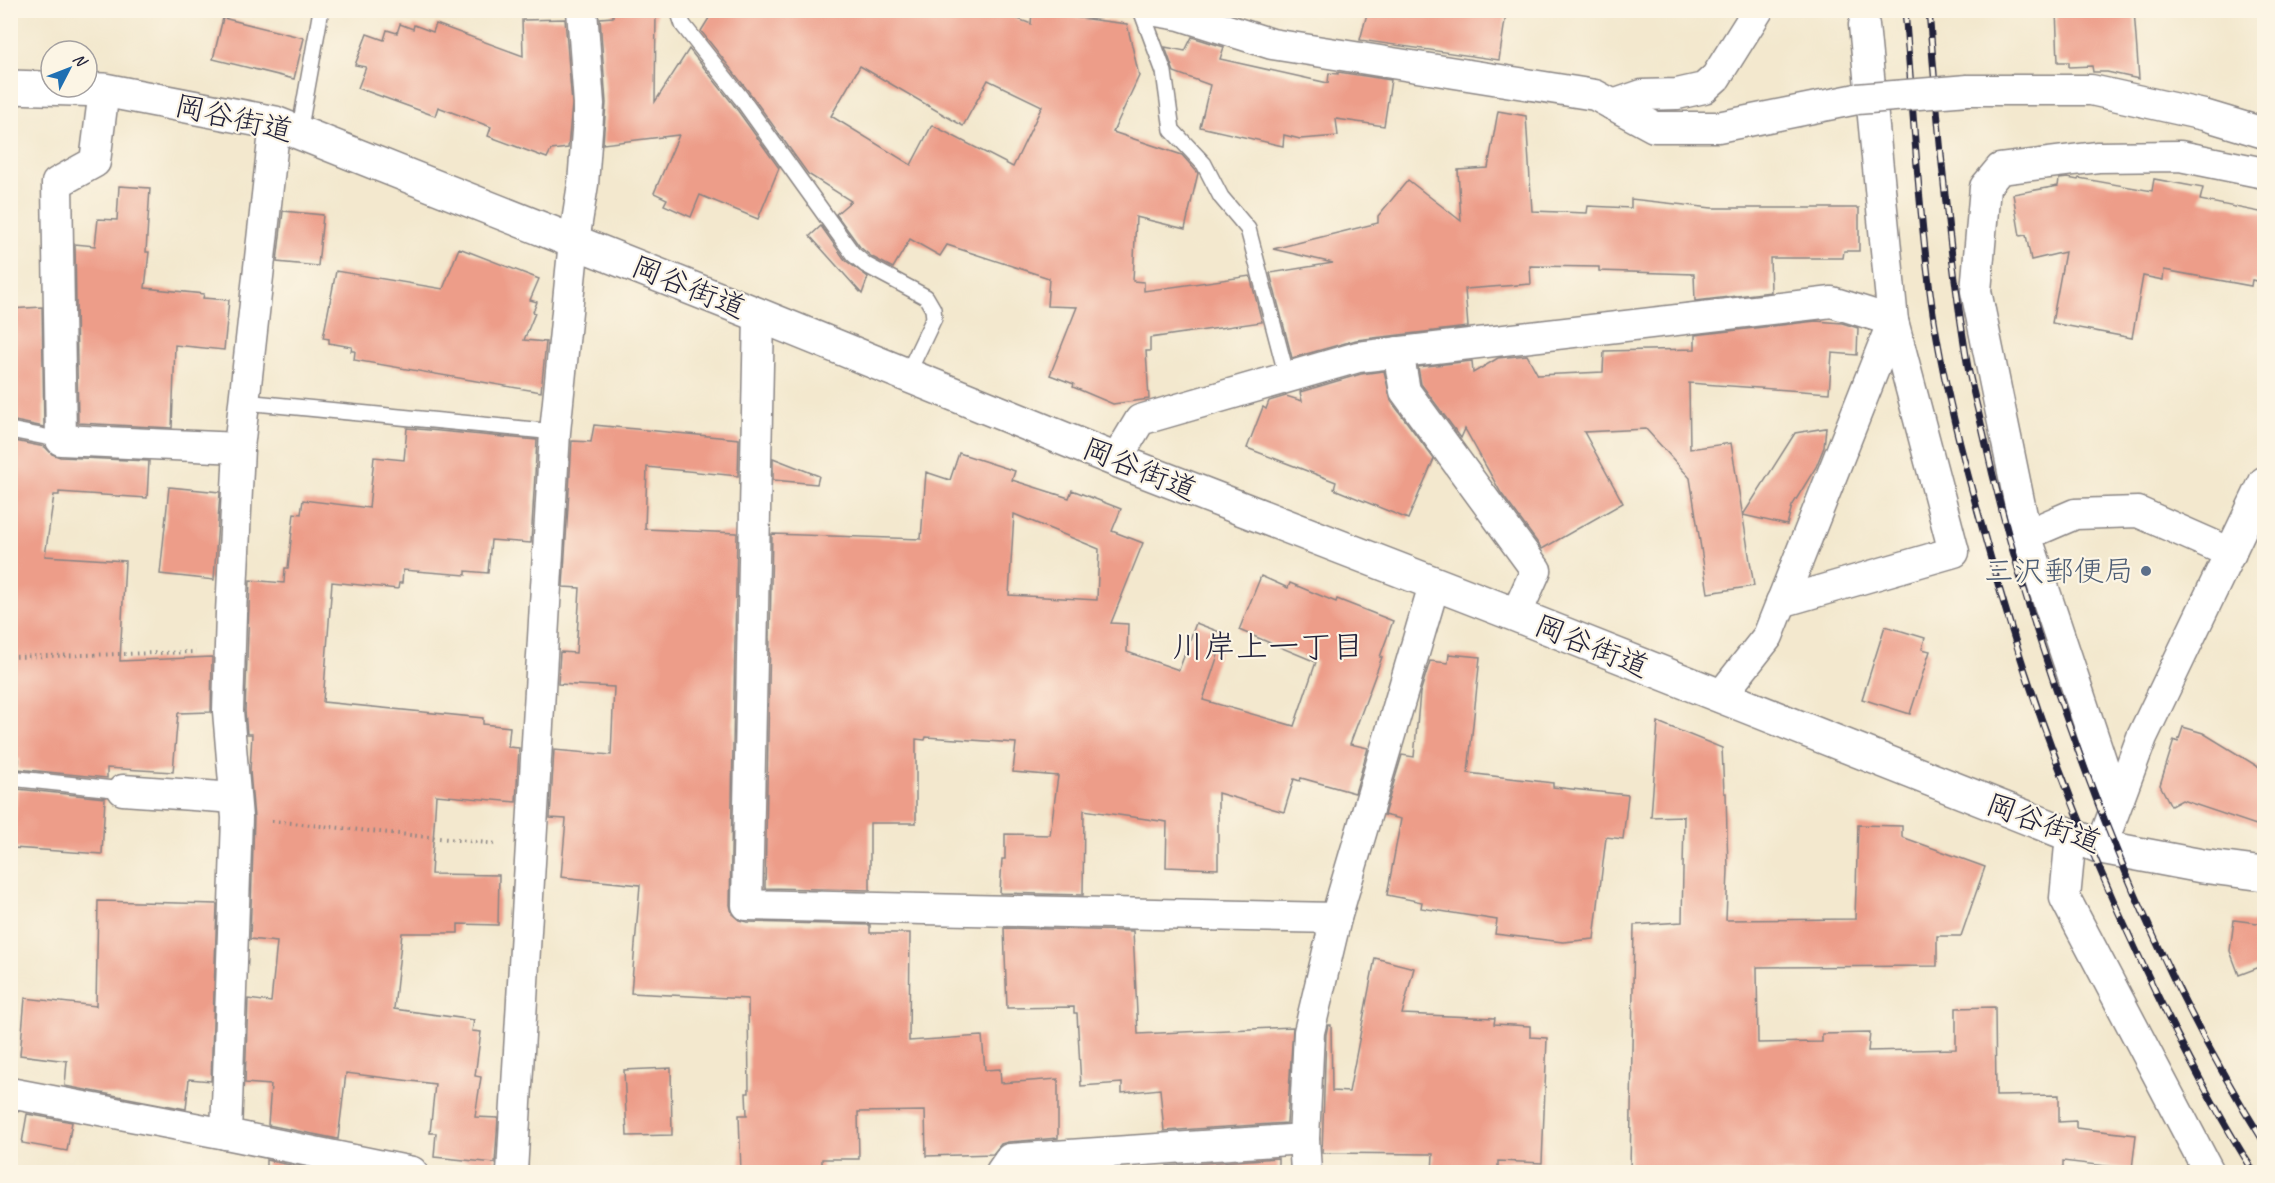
<svg xmlns="http://www.w3.org/2000/svg" width="2275" height="1183" viewBox="0 0 2275 1183" font-family="Caveat,'Klee One',sans-serif">
	<style>
		.building { fill: #ed9d89; fill-rule: evenodd }
		.lines { fill: none; stroke-linecap: round; stroke-linejoin: round }
		.lane-casing { stroke: #8a8584; stroke-width: 18 }
		.street-casing { stroke: #8a8584; stroke-width: 33 }
		.primary-casing { stroke: #8a8584; stroke-width: 36 }
		.path { stroke: #8a8584; stroke-width: 4; stroke-dasharray: 1.5 4.5; stroke-linecap: butt }
		.lane { stroke: #fff; stroke-width: 15 }
		.street { stroke: #fff; stroke-width: 30 }
		.primary { stroke: #fff; stroke-width: 33 }
		.rail-casing { stroke: #22223b; stroke-width: 7 }
		.rail { stroke: #fcf5e5; stroke-width: 4.5; stroke-dasharray: 14; stroke-linecap: butt }
		.street-bridge-casing { stroke: #8a8584; stroke-width: 33; stroke-linecap: butt }
		.street-bridge { stroke: #fff; stroke-width: 30 }
		.service-dot { fill: #5c6f8a; stroke: #fcf5e5; stroke-width: 2 }
		.labels { text-anchor: middle; dominant-baseline: central; stroke-width: 4.5; stroke-linejoin: round; paint-order: stroke }
		.street-label { font-size: 30px; fill: #22223b; stroke: #fcf5e5 }
		.service-label { font-size: 30px; fill: #4e5e75; stroke: #fcf5e5; text-anchor: end }
		.neighbourhood-label { font-size: 32px; fill: #22223b; stroke: #fcf5e5 }
	</style>
	<rect width="100%" height="100%" fill="#fcf5e5"/>
	<filter id="ink" filterUnits="userSpaceOnUse"><feTurbulence type="fractalNoise" baseFrequency=".0167" numOctaves="2"/><feDisplacementMap in="SourceGraphic" scale="12" xChannelSelector="R" yChannelSelector="G"/><feConvolveMatrix kernelMatrix="1 2 1 2 8 2 1 2 1" color-interpolation-filters="sRGB"/></filter>
	<filter id="wash" filterUnits="userSpaceOnUse"><feTurbulence type="fractalNoise" baseFrequency=".008" numOctaves="4" result="noise"/><feDisplacementMap in="SourceGraphic" scale="24" xChannelSelector="R" yChannelSelector="G"/><feGaussianBlur stdDeviation="1.35" result="paint"/><feColorMatrix in="noise" values="0 0 0 0 0 0 0 0 0 0 0 0 0 0 0 0 0 1.4 0 .05"/><feComposite in="paint" operator="in"/></filter>
	<g filter="url(#wash)">
		<rect width="100%" height="100%" fill="#f3e8ce"/>
		<g id="blocks">
			<g class="building">
				<path d="M613 10H656L655 102 689 49 733 104 779 168 758 219 700 195 691 217 664 205 667 199 654 193 679 135 603 144 606 103 600 18 613 17Z"/>
				<path d="M714 10H995L1031 24 1032 12 1127 24 1139 76 1113 132 1182 155 1198 173 1185 229 1136 217 1133 281 1144 282V291L1250 276 1262 322 1150 338V351H1146L1149 399 1113 404 1073 387 1074 384 1050 375 1077 307 1047 306 1049 278 947 245 940 256 910 239 893 268 872 257 860 247 836 214 851 201 808 174 749 92 701 31ZM860 66 963 126 988 80 1042 106 1013 167 932 125 911 165 831 116Z"/>
				<path d="M1368 10H1480L1506 14 1499 60 1360 40Z"/>
				<path d="M2056 10H2134L2139 79 2107 72H2093L2092 66 2069 67V62H2058Z"/>
				<path d="M223 18 304 38 294 79 213 59Z"/>
				<path d="M565 19 572 104 568 148 551 150 547 158 488 136 491 127 438 107 435 116 358 88 366 67 355 65 367 34 384 40 387 30 397 33 400 24 413 29 414 25 433 32 436 24 523 56 522 20Z"/>
				<path d="M1192 37 1224 47 1220 59 1328 83 1329 73 1338 74V72L1391 80 1384 126 1336 119 1338 136 1300 139 1284 135 1283 146 1200 127 1210 85 1174 72 1165 47 1185 51Z"/>
				<path d="M1498 111 1526 116 1532 211 1587 213 1588 206 1631 208V199L1712 208H1859V251H1844L1843 258H1770L1771 292 1695 301 1694 274 1599 271V267L1530 266 1531 284 1465 289 1468 327 1356 340 1292 358 1270 273 1333 263 1273 249 1378 223V216L1408 180 1461 221 1458 170 1488 168Z"/>
				<path d="M2068 178 2078 180 2079 178 2152 191 2154 179 2203 188 2200 200 2265 213V283L2252 280 2251 286 2164 270 2163 280 2143 276 2132 338 2052 323 2065 252 2031 260 2026 235 2020 236 2013 194 2058 186 2059 179Z"/>
				<path d="M119 186 150 188 146 252H149L145 288 204 294 203 298 229 300 224 350 175 345 172 428 78 423 75 244 95 246 98 219 117 220Z"/>
				<path d="M283 211 323 215 318 266 277 262Z"/>
				<path d="M821 226 845 260 868 277 862 294 810 236Z"/>
				<path d="M459 248 539 279 530 300 537 302 533 312 535 313 524 340 546 342 541 392 354 360 355 351H351L352 347 329 343V339L323 338 336 271 443 289Z"/>
				<path d="M42 307 44 427 10 420V309Z"/>
				<path d="M1816 321 1842 323 1858 328 1857 355 1832 353 1829 393 1689 383 1690 449 1731 443 1754 586 1708 593 1690 478 1646 429 1584 432 1623 503 1542 549 1501 493 1465 429 1461 438 1421 384 1418 367 1472 361 1473 373 1498 358 1527 355 1538 375 1603 372 1604 351 1695 349V335Z"/>
				<path d="M1384 371 1391 401 1434 459 1408 519 1334 489 1336 482 1247 448 1263 407 1266 409 1269 401 1286 396 1302 401 1300 392 1361 374Z"/>
				<path d="M594 425 739 439 738 476 647 467 645 529 737 533 730 905 732 914 739 920 747 922 870 925V933H910L909 1041 982 1036 985 1070 1000 1069 1001 1083 1058 1079V1138L1008 1142 1001 1144 993 1154 926 1156 925 1111 858 1112 859 1159H822V1173H741L739 1115H747L746 1093H749L748 999 631 993 640 885 561 877 566 819 550 818 554 750 611 755 614 687 558 684 560 652 576 653 580 588 563 587 572 441 591 442Z"/>
				<path d="M407 428 537 440 531 543 491 540 488 573 466 571V575L403 570 402 583H399L398 589 332 582 323 702 483 718V724L510 727 508 747 519 748 516 802 436 795 431 874 499 875 498 925 458 924V933H402L394 1009 474 1020 472 1031 481 1032 475 1076 481 1077 475 1117 498 1118 495 1163 434 1157 436 1133H430L435 1084 346 1073 338 1139 268 1125 271 1085 245 1083 248 999 271 1002 277 942 250 939 254 818 250 771 252 734H247L245 711 250 580 284 583 285 568H288L294 513 301 514 303 500 369 508 374 457 404 460Z"/>
				<path d="M1826 428 1824 447 1816 467 1792 506 1787 525 1743 515 1795 433Z"/>
				<path d="M10 440 45 447 52 454 60 457 149 461 147 498 59 492V495H54L45 556 125 561 120 661 212 657 211 712 178 713 173 772 107 768V778L18 769 19 759 10 760Z"/>
				<path d="M959 453 1015 471 1012 480 1069 498 1072 490 1121 509 1112 531 1143 543 1111 623 1128 624 1127 652 1179 670 1196 623 1225 634 1203 700 1294 726 1316 662 1239 630 1261 576 1288 588 1290 583 1336 602 1337 599 1393 621 1380 657H1382L1350 744 1368 748 1355 793 1301 778 1300 781 1294 779 1284 812 1218 793V869L1166 867 1167 822 1084 810 1083 895 1000 893 1002 859H1005V834L1050 835 1058 776 1013 772 1016 743 926 737 925 740 916 739V823H870V890L765 888 772 534 921 539 926 472 950 480ZM1014 514 1099 549 1097 600 1009 595Z"/>
				<path d="M773 458 819 476 817 484 773 480Z"/>
				<path d="M169 487 220 492 214 580 160 574Z"/>
				<path d="M1885 626 1925 638 1922 649 1930 651 1910 714 1862 699Z"/>
				<path d="M1449 654 1480 657 1468 773 1553 783V787L1628 795 1623 839 1606 837 1594 939 1563 942 1495 934 1497 920 1421 908 1422 902 1387 895 1401 819 1384 815 1402 755 1414 757 1420 693 1430 661 1448 663Z"/>
				<path d="M1658 722 1722 748 1724 793H1726L1728 870 1726 920 1855 919 1858 825 1902 826V837L1985 867 1961 936H1937V966L1757 967 1758 1043 1822 1042V1034L1870 1033 1868 1051 1956 1049V1008L1995 1007 1996 1096 2059 1095V1122L2076 1121V1128L2136 1135 2132 1169 2063 1161V1173H1630L1634 925 1682 922 1684 816 1651 817Z"/>
				<path d="M2183 727 2203 733 2265 771V828L2182 800 2171 806 2160 785 2174 740 2178 742Z"/>
				<path d="M17 789 105 798 102 854 13 848Z"/>
				<path d="M98 901 217 904 211 1081 189 1079 186 1109 65 1086 67 1061 20 1055 25 998 96 1006Z"/>
				<path d="M2234 920 2265 924V965L2239 975 2230 951Z"/>
				<path d="M1004 928 1133 931 1138 1034 1293 1027 1287 1123 1164 1131 1160 1089 1122 1093V1083L1081 1086 1077 1013H1074V1007L1007 1008Z"/>
				<path d="M1375 958 1414 968 1402 1014 1495 1018 1494 1024 1530 1026V1037L1547 1038 1542 1163 1498 1161V1173H1432L1433 1154 1322 1153 1326 1034 1328 1025H1331L1332 1091 1349 1092Z"/>
				<path d="M671 1068 672 1135 627 1136 624 1070Z"/>
				<path d="M27 1114 72 1122 67 1151 22 1143Z"/>
				<path d="M1278 1158V1173H1168L1167 1166Z"/>
				<path d="M266 1160 328 1173H266Z"/>
			</g>
		</g>
	</g>
	<g filter="url(#ink)">
		<use href="#blocks" fill-opacity="0" stroke="#8a8584" stroke-width="1.5"/>
		<g class="lines">
			<defs>
				<g id="lane">
					<path d="M678 10 683 25 741 98 853 254 866 265 926 297 933 309 934 318 907 375"/>
					<path d="M1141 10 1164 72 1172 130 1204 164 1221 197 1248 229 1287 377"/>
					<path d="M299 133 321 10"/>
					<path d="M244 402 555 432"/>
					<path d="M10 430 61 440"/>
					<path d="M10 778 123 790"/>
				</g>
				<g id="street">
					<path d="M1150 10 1180 15 1272 44 1595 95 1654 127H1718L1857 99"/>
					<path d="M104 90 95 162 57 183 61 440 239 448"/>
					<path d="M1968 90H2091L2204 115 2264 133"/>
					<path d="M1613 105 1642 95 1677 94 1704 88 1716 77 1758 10"/>
					<path d="M275 123 239 448 231 613 228 711 237 818 226 1134 412 1172"/>
					<path d="M759 315 747 905 1336 918"/>
					<path d="M1398 352 1405 391 1536 570 1516 615"/>
					<path d="M1116 460 1140 420 1358 357 1832 302 1893 321 1768 636 1720 697"/>
					<path d="M2026 535 1976 291 1985 187 2000 169 2098 157 2180 156 2264 173"/>
					<path d="M1781 602 1954 552 1893 321 1864 25"/>
					<path d="M123 790 235 798"/>
					<path d="M2116 805 2026 535 2075 514 2138 512 2231 553"/>
					<path d="M2071 835 2065 898 2209 1172"/>
					<path d="M2101 847 2142 737 2264 482"/>
					<path d="M10 1093 226 1134"/>
					<path d="M512 1172 555 432 574 241 583 184 589 104 582 10"/>
					<path d="M1001 1172 1010 1159 1304 1139"/>
					<path d="M1306 1172 1304 1139 1309 1032 1336 918 1434 585"/>
				</g>
				<path id="primary" d="M10 87 104 90 275 123 759 315 1116 460 1516 615 2101 847 2202 866 2264 874"/>
			</defs>
			<use href="#lane" class="lane-casing"/>
			<use href="#street" class="street-casing"/>
			<use href="#primary" class="primary-casing"/>
			<g class="path">
				<path d="M10 657 196 652"/>
				<path d="M272 821 497 844"/>
			</g>
			<use href="#lane" class="lane"/>
			<use href="#street" class="street"/>
			<use href="#primary" class="primary"/>
			<defs>
				<g id="rail">
					<path d="M1905 10C1913 107 1918 203 1931 299 1942 381 1965 466 1987 545 2027 691 2076 824 2141 961 2175 1033 2211 1105 2254 1172"/>
					<path d="M1929 10C1938 128 1948 246 1967 362 1971 385 1978 409 1983 432 2004 528 2032 621 2065 714 2118 864 2179 1007 2264 1142"/>
				</g>
			</defs>
			<use href="#rail" class="rail-casing"/>
			<use href="#rail" class="rail"/>
			<defs>
				<path id="street-bridge" d="M1857 99 1968 90"/>
			</defs>
			<use href="#street-bridge" class="street-bridge-casing"/>
			<use href="#street-bridge" class="street-bridge"/>
		</g>
	</g>
	<circle class="service-dot" cx="2146" cy="571" r="6"/>
	<g class="labels">
		<g class="street-label">
			<text transform="translate(234 118) rotate(13)">岡谷街道</text>
			<text transform="translate(689 287) rotate(22)">岡谷街道</text>
			<text transform="translate(1140 469) rotate(22)">岡谷街道</text>
			<text transform="translate(1592 646) rotate(22)">岡谷街道</text>
			<text transform="translate(2044 823) rotate(20)">岡谷街道</text>
		</g>
		<g class="service-label">
			<text x="2134" y="571">三沢郵便局</text>
		</g>
		<g class="neighbourhood-label">
			<text x="1268" y="646">川岸上一丁目</text>
		</g>
	</g>
	<rect width="2275" height="1183" fill="none" stroke="#fcf5e5" stroke-width="36"/>
	<g transform="translate(69 69) rotate(48)"><circle r="28" fill="#fcf5e5" stroke="#a5a1a1" stroke-width="1.5"/>
	<path d="M0-4.5L10 22L0 15L-10 22Z" fill="#1f6fb2"/>
	<text y="-9" font-size="16" font-weight="bold" text-anchor="middle" fill="#22223b">N</text>
	</g>
</svg>
